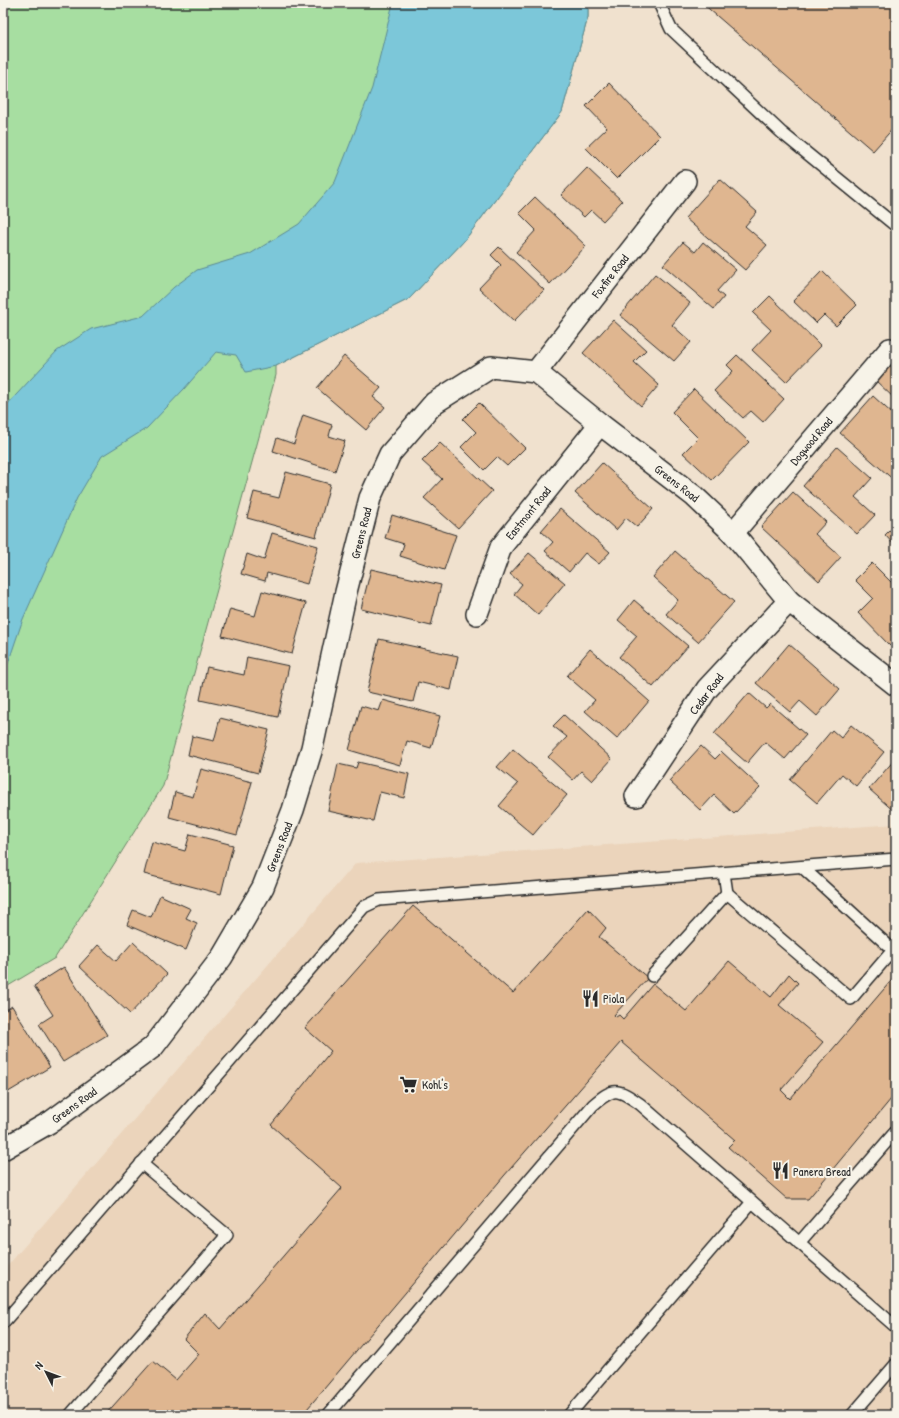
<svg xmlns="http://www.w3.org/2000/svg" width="899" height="1418" viewBox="0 0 899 1418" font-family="'Patrick Hand',sans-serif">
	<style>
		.built { fill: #ebd4bb }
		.green { fill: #a7dea1; stroke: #698466 }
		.water { fill: #7bc7d9; stroke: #5b8993 }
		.building { fill: #dfb690; stroke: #2b2b2b }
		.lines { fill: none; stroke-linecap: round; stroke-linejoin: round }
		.service-casing { stroke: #2b2b2b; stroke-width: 14 }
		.minor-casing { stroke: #2b2b2b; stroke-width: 24 }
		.service { stroke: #f7f3e8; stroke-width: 11 }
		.minor { stroke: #f7f3e8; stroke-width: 21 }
		.labels { text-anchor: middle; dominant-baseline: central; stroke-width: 4; stroke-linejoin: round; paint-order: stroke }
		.street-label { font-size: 12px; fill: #2b2b2b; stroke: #f7f3e8 }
		.poi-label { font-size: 12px; fill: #2b2b2b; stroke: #f7f3e8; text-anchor: start }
	</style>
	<rect width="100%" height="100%" fill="#f0e1ce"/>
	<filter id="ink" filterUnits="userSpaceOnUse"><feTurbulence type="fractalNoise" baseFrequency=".025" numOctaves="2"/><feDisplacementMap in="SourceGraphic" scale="8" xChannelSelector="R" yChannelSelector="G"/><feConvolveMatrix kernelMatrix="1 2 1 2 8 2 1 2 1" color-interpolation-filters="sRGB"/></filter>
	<g filter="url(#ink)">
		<path class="built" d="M896 824V1415H3V1271L356 863Z"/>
		<path class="green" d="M3 3H588V17L562 112 464 241 409 299 276 366V375L163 786 55 958 3 989Z"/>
		<path class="water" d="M393 3H588V17L562 112 464 241 409 299 276 366 246 372 236 355 216 352 184 389 147 428 102 456 77 498 23 619 3 678V409L57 351 91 329 143 316 174 287 197 270 250 254 299 224 335 182 372 88Z"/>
		<g class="building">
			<path d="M702 3H896V125L873 151Z"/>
			<path d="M609 83 660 136 617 179 586 148 607 128 586 106Z"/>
			<path d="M587 168 622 201 603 221 591 210 584 217 561 195Z"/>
			<path d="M720 179 757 212 745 226 767 245 745 270 685 218Z"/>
			<path d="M535 197 586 246 550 284 516 252 536 230 519 213Z"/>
			<path d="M683 242 695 252 703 242 736 270 717 291 724 297 714 309 663 265Z"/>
			<path d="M499 247 544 290 514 321 479 288 501 265 491 255Z"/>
			<path d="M822 271 857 305 836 326 824 315 816 323 793 301Z"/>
			<path d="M655 274 690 303 672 325 691 342 674 361 620 315Z"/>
			<path d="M770 296 821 346 786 382 752 350 771 330 753 313Z"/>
			<path d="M613 320 646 350 634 362 659 385 641 406 583 353Z"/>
			<path d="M737 355 784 399 763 422 751 411 743 418 714 391 733 371 727 365Z"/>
			<path d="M344 356 381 388 373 397 385 407 366 430 317 388Z"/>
			<path d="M896 358V400L875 380Z"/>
			<path d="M694 389 749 442 712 480 683 453 698 438 672 412Z"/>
			<path d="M873 396 896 417V482L840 433Z"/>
			<path d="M479 403 525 448 507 466 497 457 484 470 461 447 476 432 463 419Z"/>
			<path d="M303 415 332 425 329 436 345 441 335 471 273 451 277 438 294 444Z"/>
			<path d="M440 443 492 491 458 528 424 498 442 479 422 461Z"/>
			<path d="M837 447 872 478 855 497 875 515 857 534 803 486Z"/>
			<path d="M602 463 653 509 637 527 626 518 616 530 575 493Z"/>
			<path d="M286 472 330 484 316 537 247 518 254 492 279 498Z"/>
			<path d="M793 492 826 522 815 534 841 557 819 581 761 527Z"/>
			<path d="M560 509 610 552 599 564 585 553 569 572 545 551 553 542 541 531Z"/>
			<path d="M392 515 456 535 444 570 400 556 404 544 385 538Z"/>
			<path d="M896 524V547L885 535Z"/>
			<path d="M272 533 318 546 307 584 267 573 265 581 241 574 247 554 264 560Z"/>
			<path d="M675 551 734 602 698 642 666 614 678 600 653 577Z"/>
			<path d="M529 553 565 583 538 615 514 594 522 584 510 574Z"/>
			<path d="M872 563 896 587V640L890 646 858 613 873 598 855 580Z"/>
			<path d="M371 569 441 585 431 626 361 609Z"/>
			<path d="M262 591 306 603 292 654 222 636 230 609 255 616Z"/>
			<path d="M634 600 688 646 653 687 619 657 637 636 618 620Z"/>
			<path d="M379 639 458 656 451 690 418 682 413 702 367 692Z"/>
			<path d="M789 644 840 689 817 716 800 701 790 712 756 683Z"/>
			<path d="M590 649 649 701 617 739 585 711 595 700 567 676Z"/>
			<path d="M247 657 289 666 278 717 200 700 207 667 244 675Z"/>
			<path d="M749 693 766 708 770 704 806 735 785 759 765 742 747 763 714 734Z"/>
			<path d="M383 700 440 716 431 748 407 741 400 765 349 750 361 706 379 711Z"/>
			<path d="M564 715 612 759 592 781 581 771 573 780 548 757 567 737 553 726Z"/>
			<path d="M220 718 269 730 258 773 188 755 192 736 214 741Z"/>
			<path d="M851 725 884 752 856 786 842 774 817 803 790 780 832 730 841 738Z"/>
			<path d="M701 746 715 759 722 752 760 787 734 814 714 795 700 810 669 781Z"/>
			<path d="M513 749 567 795 533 835 499 806 518 784 497 767Z"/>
			<path d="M896 758V813L869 789Z"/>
			<path d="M358 762 409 774 404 798 380 792 373 821 328 811 338 764 356 768Z"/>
			<path d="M201 769 252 782 237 835 169 817 175 792 193 797Z"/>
			<path d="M190 834 233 845 221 894 144 874 152 842 185 851Z"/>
			<path d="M160 895 191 909 186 918 197 923 186 950 127 925 133 910 151 917Z"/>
			<path d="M413 906 513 993 588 909 606 928 599 937 648 978 614 1015 616 1017 619 1015 623 1019 653 984 686 1011 729 961 771 997 789 974 798 983 779 1005 823 1042 781 1090 790 1099 896 975V1093L808 1199H787L728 1147 735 1140 621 1042 504 1176 302 1415H105L153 1361 176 1380 199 1354 184 1339 205 1313 220 1329 342 1188 271 1125 331 1051 305 1028Z"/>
			<path d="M133 942 167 974 130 1014 79 966 98 945 116 961Z"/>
			<path d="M64 967 107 1035 63 1062 39 1024 53 1015 34 986Z"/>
			<path d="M12 1006 50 1067 5 1094 3 1091V1041L5 1040 3 1037V1012Z"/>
		</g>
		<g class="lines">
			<defs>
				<g id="service">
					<path d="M659 3 671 29 782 133 896 226"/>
					<path d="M724 873 727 893"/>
					<path d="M652 976 727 893 851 999 893 950 802 867"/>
					<path d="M799 1243 896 1131"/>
					<path d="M3 1323 364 907 379 900 896 859"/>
					<path d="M70 1415 227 1235 141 1163"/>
					<path d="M328 1415 593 1105C614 1087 617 1088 640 1104L896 1327"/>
					<path d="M569 1415 752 1202"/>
					<path d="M852 1415 896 1364"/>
				</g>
				<g id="minor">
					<path d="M536 372 685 181"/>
					<path d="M733 533 890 349"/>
					<path d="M477 614 501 547 600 424"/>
					<path d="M636 796 707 689 789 601"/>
					<path d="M3 1149 52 1121 153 1047 222 957 263 887 293 810 312 748 346 592 370 498 390 454 434 403 491 367 536 372 600 424 694 496 733 533 789 601 896 685"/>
				</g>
			</defs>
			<use href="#service" class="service-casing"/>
			<use href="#minor" class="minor-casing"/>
			<use href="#service" class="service"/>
			<use href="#minor" class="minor"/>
		</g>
	</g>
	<defs>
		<symbol id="restaurant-bare" viewBox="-9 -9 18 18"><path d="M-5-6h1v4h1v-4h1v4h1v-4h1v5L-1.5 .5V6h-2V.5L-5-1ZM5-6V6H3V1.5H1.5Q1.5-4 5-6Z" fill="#2b2b2b" stroke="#f7f3e8" stroke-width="2.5" paint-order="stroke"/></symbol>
		<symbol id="supermarket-bare" viewBox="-9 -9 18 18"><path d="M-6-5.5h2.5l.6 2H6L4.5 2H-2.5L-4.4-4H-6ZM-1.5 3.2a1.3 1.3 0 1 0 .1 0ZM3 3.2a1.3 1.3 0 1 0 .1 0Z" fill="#2b2b2b" stroke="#f7f3e8" stroke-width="2.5" paint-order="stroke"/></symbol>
	</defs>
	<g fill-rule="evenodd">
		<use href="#restaurant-bare" x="578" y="986" width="25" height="25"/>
		<use href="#supermarket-bare" x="396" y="1072" width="25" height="25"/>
		<use href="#restaurant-bare" x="768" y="1158" width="25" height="25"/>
	</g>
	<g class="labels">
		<g class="street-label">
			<text transform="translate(610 276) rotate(-52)">Foxfire Road</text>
			<text transform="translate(811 441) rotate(-50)">Dogwood Road</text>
			<text transform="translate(677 483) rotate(38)">Greens Road</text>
			<text transform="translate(528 513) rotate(-51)">Eastmont Road</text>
			<text transform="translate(361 533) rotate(-76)">Greens Road</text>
			<text transform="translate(706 694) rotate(-53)">Cedar Road</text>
			<text transform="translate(279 847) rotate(-69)">Greens Road</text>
			<text transform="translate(74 1105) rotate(-36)">Greens Road</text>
		</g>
		<g class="poi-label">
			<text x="603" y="998">Piola</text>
			<text x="422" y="1084">Kohl's</text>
			<text x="793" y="1171">Panera Bread</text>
		</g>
	</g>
	<rect width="899" height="1418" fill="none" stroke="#f7f3e8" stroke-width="16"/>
	<rect x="8" y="8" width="883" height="1402" fill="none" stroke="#2b2b2b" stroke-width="1.5" filter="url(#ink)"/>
	<g transform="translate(46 1372) rotate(312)" stroke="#f7f3e8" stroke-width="3" paint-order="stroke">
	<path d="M0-3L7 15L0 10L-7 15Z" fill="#2b2b2b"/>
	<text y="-6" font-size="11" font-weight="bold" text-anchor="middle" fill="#2b2b2b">N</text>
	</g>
</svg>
